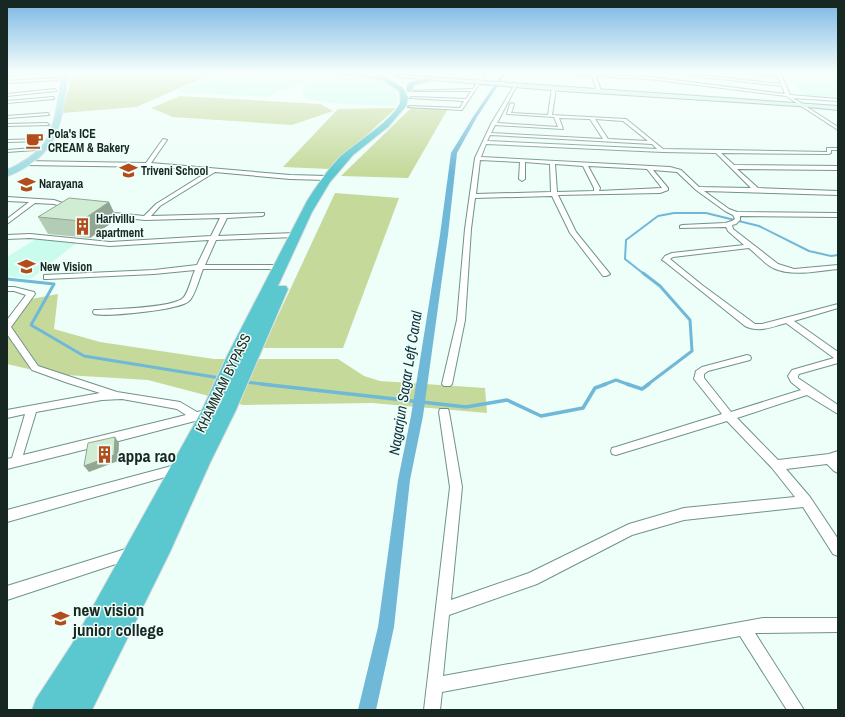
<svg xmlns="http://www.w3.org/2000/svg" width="845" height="717" viewBox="0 0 845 717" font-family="'Archivo Narrow',sans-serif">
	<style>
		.built { fill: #c9fced }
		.green { fill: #c5d99a }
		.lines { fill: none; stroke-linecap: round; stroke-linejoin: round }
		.stream-far2 { stroke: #70b8d8; stroke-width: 2 }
		.stream-far1 { stroke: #70b8d8; stroke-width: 3 }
		.stream { stroke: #70b8d8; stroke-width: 3.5 }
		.canal { fill: #70b8d8; fill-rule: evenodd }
		.street-casing { stroke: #6e9489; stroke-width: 2 }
		.secondary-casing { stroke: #6e9489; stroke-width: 2 }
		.primary-casing { stroke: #dadcdc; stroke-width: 2 }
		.highway-casing { stroke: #dadcdc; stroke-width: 2 }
		.street { fill: #fff; fill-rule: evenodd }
		.secondary { fill: #ceeef1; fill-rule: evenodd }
		.primary { fill: #9ddde2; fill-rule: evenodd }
		.highway { fill: #5bc7cf; fill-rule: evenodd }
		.wall { fill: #b3ccb5 }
		.shaded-wall { fill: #92a694 }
		.building { fill: #d0edd3; stroke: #92a694 }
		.labels { text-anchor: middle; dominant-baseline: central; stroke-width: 3; stroke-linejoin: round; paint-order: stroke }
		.far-poi-label { font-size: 12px; font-weight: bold; fill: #172722; stroke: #eefef9; text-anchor: start }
		.street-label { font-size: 14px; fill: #172722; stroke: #eefef9 }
		.water-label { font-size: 15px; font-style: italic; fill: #0f313f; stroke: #eefef9 }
		.near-poi-label { font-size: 17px; font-weight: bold; fill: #172722; stroke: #eefef9; text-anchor: start }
	</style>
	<rect width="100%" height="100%" fill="#eefef9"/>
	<g class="built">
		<path d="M222 72H303L320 74 290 89 279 91 269 97 176 92Z"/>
		<path d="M782 72H838V98L804 95Z"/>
		<path d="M327 74 372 78 389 83 395 87 397 92 398 100 394 106 340 104 306 99 302 89Z"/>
		<path d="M39 237 80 240 31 279 7 276V257Z"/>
	</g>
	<g class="green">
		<path d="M73 72H217L136 107 62 113Z"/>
		<path d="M180 96 320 104 333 111 292 125 173 117 151 108Z"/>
		<path d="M413 106 449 107 408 178 341 176Z"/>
		<path d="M396 108 330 169 283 167 338 109Z"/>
		<path d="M335 193 399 198 343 348H263Z"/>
		<path d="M58 294 54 329 100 342 214 359H338L364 376 380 381 485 388 487 413 372 403 243 405 148 380 50 374 7 364V334L26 300Z"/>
	</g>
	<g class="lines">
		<path class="stream-far2" d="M644 274 625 259 626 240 658 216 674 213H706L759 226 809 251 831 256 838 255"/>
		<g class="stream-far1">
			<path d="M643 273 660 286 690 320 692 351 647 385"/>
			<path d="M7 279 54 284 31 325 84 356 220 378"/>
			<path d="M245 382 270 385"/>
			<path d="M603 385 616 380 630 385"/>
		</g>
		<g class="stream">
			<path d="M261 384 466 407 507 400 541 416 583 408 595 388 606 384"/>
			<path d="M627 384 642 389 649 384"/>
		</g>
		<path class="canal" d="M503 72H507L477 117 457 153 448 235 423 416 410 480 394 627 376 710H358L378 627 398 480 411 416 440 235 451 153 473 117Z"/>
		<defs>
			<g id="street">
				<path d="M30 72H52L7 76V74Z"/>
				<path d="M484 72H487L462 110 408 107 410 106 460 108 464 101 410 98 412 97 466 99 471 91H408L473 89Z"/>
				<path d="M534 72 649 77 785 94 782 86 659 72H672L781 84 778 77 735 72 777 75V72H780L790 95 838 99V101L793 98 838 127V130L786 96 649 79 596 76 601 91 599 92 597 91 592 76Z"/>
				<path d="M57 78 58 80 7 83V81Z"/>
				<path d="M515 84 517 85 497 123 558 127 554 117 507 114 510 104 512 103 514 104 511 113 548 115 552 88 554 87 556 88 552 115 626 119 663 149 827 152V148H838V150H831V153L829 154 721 153 734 165 838 166V170L737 169 758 188 838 191V195L704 191 729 209 737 212 838 213V217L740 216V220L736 224 732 225 733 229 778 264 794 269 838 265V269C817 271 792 277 773 268 764 263 756 254 749 248L673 257 670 259 702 285 755 324H762L838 304V308L794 321 838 352V363L799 374 798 376V378L838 405V414L807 395 737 418 778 460 829 454 838 451V473L834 471 827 464 786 469 810 497 838 539V556L833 554 803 507 684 520 632 535 537 584 449 615 443 676 763 618H838V632L755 633 804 710H787L740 636 442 692 440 710H424L450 487 439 412 440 409H448L449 412 462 487 451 600 529 573 629 524 684 508 795 497 772 468 727 421 616 455 612 454 611 451 612 448 616 447 722 414 694 379 696 371 702 367 747 355 750 356 751 358 750 360 708 371 704 374V378L731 412 801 390 791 382 788 376 792 370 834 358 786 323C772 327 759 333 745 326L664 261 662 260 665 256 672 253 744 245 728 231 726 227 680 228V226L682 225 725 223 732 221 735 219 733 215 725 211 696 190 677 172 653 170 668 188V190L660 193 558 195 576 232 610 274 606 276H603L570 233 552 196 475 198 471 229 465 320 452 384 450 386H444L442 384 457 320 465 229 475 158 491 124ZM559 118 590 119 603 139 491 133 495 125 563 129ZM595 119 623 121 648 141 608 139ZM490 135 652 144 657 149 487 141ZM486 144 663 152 716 153 751 188 699 187 681 170 670 167 481 157ZM480 160 520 162 519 179 522 181 525 179V162L550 164 551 192 476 194ZM555 164 583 166 594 188V191L557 192ZM588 166 647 169 662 188 599 191 600 188Z"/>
				<path d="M55 89 56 91 7 96V94Z"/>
				<path d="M53 97 54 99 7 103V101Z"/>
				<path d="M48 113 49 115 7 118V116Z"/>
				<path d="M47 123 49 125 7 126V124Z"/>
				<path d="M40 139 42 141 7 142V140Z"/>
				<path d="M163 139 167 140 151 163 290 175 327 176 330 178 327 180 290 179 215 172 160 206 151 216 264 213V215L262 216 227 218 218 236 296 233 299 235 296 237 216 240 205 265H280L284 267 283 269H203C200 276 195 296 189 301 180 310 108 317 94 314L93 312 94 310H97C113 309 173 308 183 298 188 294 192 276 195 270L154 274 47 279H44V275L154 270 197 265 209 240 110 246 30 238 7 239V235L30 234 110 242 211 236 220 218 145 220 105 216 102 214 105 212 144 216 156 204 209 171 159 167 24 165 21 163 24 161 146 163Z"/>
				<path d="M33 148 35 149V150L7 152V150Z"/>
				<path d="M7 197 54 200 74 207 71 209 54 204 35 203 7 224V219L29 202 7 201Z"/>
				<path d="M7 287H14L34 292 35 294 11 327 38 366 117 392 180 402 197 412 210 409 214 410 215 413 214 416 111 443 7 469V459L12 458 25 414 7 418V410L100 393 68 383 32 370 7 334V320L26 295 14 291H7ZM122 399 177 409 186 415 23 455 36 412 102 400Z"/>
				<path d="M179 464 183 466 185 469 183 472 7 522V510Z"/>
				<path d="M132 547 137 549 138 553 137 557 7 600V586Z"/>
			</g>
			<g id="secondary">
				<path d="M319 72 373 75 386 79 384 80 373 77Z"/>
				<path d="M399 75 838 106V110L798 106 562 91 397 77Z"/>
			</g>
			<path id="primary" d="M62 72H68C63 110 63 143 29 165 22 169 15 174 7 176V170C20 164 36 155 45 142 56 125 59 93 62 72Z"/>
			<g id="highway">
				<path d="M364 72H379L365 76 362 74Z"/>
				<path d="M429 78 431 79V81L414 85 412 92 407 91V86L410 82Z"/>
				<path d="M384 79H388L403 88 408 98 406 106 388 127 353 155 330 182 312 212 278 286H286L288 289 236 410 210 463 170 552 92 710H32L36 699 72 644 201 412 228 354 307 201C316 187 326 172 338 159 353 144 393 121 400 103 401 99 400 95 399 91L384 81Z"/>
			</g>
		</defs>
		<use href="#street" class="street-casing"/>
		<use href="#secondary" class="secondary-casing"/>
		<use href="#primary" class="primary-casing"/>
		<use href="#highway" class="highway-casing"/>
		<use href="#street" class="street"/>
		<use href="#secondary" class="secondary"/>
		<use href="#primary" class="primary"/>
		<use href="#highway" class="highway"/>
	</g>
	<path class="wall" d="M109 202 117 219 90 238 48 234 38 217Z"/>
	<g class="shaded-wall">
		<path d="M109 202 117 219 90 238 81 221Z"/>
		<path d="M115 437 119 443 118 461 89 472 84 466Z"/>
	</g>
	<g class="building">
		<path d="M69 198 109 202 81 221 38 217Z"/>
		<path d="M115 437 114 455 84 466 88 443Z"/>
	</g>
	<linearGradient id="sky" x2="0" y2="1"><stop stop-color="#78b6e2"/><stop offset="0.42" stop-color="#f7fffc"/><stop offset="1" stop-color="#f7fffc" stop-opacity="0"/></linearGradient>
	<rect width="845" height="173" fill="url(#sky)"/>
	<defs>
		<symbol id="cafe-bare" viewBox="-9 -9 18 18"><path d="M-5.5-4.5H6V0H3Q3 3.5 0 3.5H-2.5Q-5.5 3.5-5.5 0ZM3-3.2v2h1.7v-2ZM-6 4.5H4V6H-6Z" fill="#b24d1b" stroke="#eefef9" stroke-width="2.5" paint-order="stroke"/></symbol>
		<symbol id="school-bare" viewBox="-9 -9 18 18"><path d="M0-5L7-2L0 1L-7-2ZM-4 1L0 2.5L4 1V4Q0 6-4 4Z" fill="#b24d1b" stroke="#eefef9" stroke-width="2.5" paint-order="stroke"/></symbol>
		<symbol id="university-bare" viewBox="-9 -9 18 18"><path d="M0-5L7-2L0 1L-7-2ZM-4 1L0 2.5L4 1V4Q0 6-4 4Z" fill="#b24d1b" stroke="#eefef9" stroke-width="2.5" paint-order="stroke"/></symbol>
		<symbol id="building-bare" viewBox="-9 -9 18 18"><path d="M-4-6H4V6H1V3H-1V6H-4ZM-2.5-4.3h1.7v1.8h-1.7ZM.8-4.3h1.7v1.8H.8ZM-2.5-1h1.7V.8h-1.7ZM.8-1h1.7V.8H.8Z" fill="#b24d1b" stroke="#eefef9" stroke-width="2.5" paint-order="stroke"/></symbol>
	</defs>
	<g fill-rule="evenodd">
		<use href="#cafe-bare" x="22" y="128" width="25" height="25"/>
		<use href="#school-bare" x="116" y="158" width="25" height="25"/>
		<use href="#university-bare" x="14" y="172" width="25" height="25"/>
		<use href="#building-bare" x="70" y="214" width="25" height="25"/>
		<use href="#school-bare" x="14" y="254" width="25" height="25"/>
		<use href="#building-bare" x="92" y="442" width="25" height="25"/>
		<use href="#university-bare" x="48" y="606" width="25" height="25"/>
	</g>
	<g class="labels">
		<g class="far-poi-label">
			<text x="48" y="134">Pola's ICE<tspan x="48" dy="14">CREAM &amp; Bakery</tspan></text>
			<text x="141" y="171">Triveni School</text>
			<text x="39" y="184">Narayana</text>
			<text x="96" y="219">Harivillu<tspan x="96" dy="14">apartment</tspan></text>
			<text x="40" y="267">New Vision</text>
		</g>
		<g class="street-label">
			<text transform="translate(223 383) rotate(-64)">KHAMMAM BYPASS</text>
		</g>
		<g class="water-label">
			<text transform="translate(405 383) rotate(-81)">Nagarjun Sagar Left Canal</text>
		</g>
		<g class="near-poi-label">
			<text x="118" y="455">appa rao</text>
			<text x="73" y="609">new vision<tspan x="73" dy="20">junior college</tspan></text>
		</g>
	</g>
	<rect width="845" height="717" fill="none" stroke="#172722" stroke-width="16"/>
</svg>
